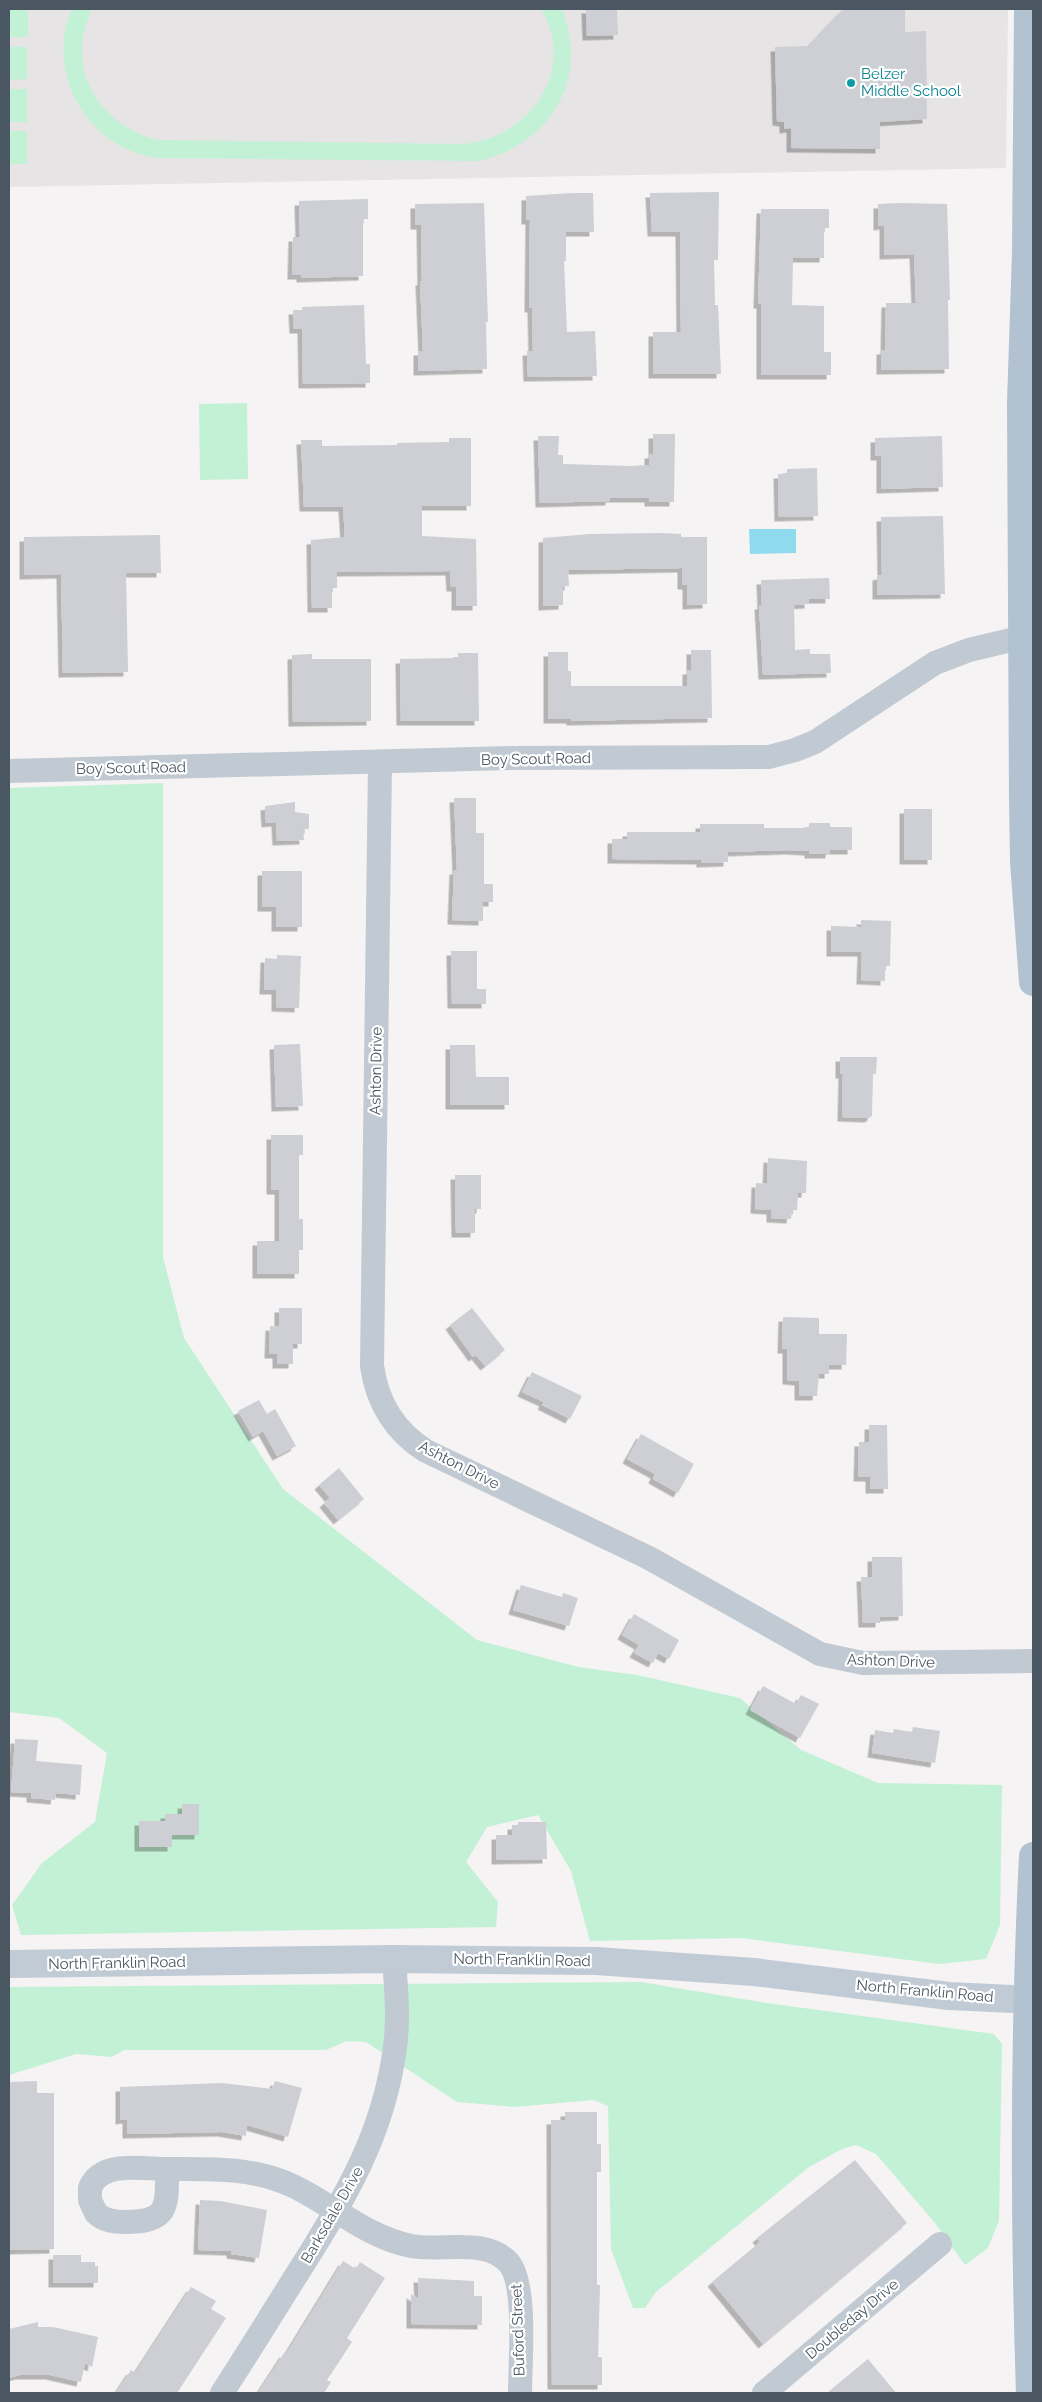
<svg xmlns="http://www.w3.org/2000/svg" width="1042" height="2402" viewBox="0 0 1042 2402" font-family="Raleway,sans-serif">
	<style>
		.education { fill: #e6e4e5 }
		.green { fill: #c3f1d5 }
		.water { fill: #90daee }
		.building { fill: #cdcfd5; filter: url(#shadow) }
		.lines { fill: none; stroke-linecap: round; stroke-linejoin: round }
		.street { stroke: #c1cad2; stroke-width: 24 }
		.secondary { stroke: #c1cbd6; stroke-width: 28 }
		.primary { stroke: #b3c2d1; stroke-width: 28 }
		.culture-dot { fill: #0f9aa8; stroke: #fff; stroke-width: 2 }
		.labels { text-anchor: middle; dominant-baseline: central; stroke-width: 4.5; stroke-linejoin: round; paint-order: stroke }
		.culture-label { font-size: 15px; fill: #0d838f; stroke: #fff; text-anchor: start }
		.street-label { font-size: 15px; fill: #4a5661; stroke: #fff }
	</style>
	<defs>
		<filter id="shadow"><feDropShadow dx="-4.5" dy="4.5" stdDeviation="0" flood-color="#0004"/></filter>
	</defs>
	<rect width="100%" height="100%" fill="#f5f3f3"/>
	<path class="education" d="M9 9H1008L1006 168 9 187Z"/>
	<g class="green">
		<rect x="9" y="9" width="19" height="28"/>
		<path d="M72 9H92C64 67 97 123 156 140L462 144C529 139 578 71 541 9H562C590 79 550 145 478 161L153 158C140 154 128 151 117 144 72 117 50 57 72 9Z"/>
		<path d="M9 47H27V79L9 80Z"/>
		<rect x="9" y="89" width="18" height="33"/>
		<rect x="9" y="131" width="18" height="33"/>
		<path d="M247 403 248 479 200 480 199 404Z"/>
		<path d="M163 783V1257L184 1338 283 1489 477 1640 578 1667 637 1675 740 1698 801 1750 878 1783 1002 1785 1000 1925 986 1959 939 1964 742 1938 590 1941 571 1871 538 1815 487 1827 466 1862 498 1902 496 1927 21 1935 12 1905 42 1863 95 1822 107 1753 59 1718 9 1712V788Z"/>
		<path d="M641 1982 767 2003 994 2034 1002 2044 999 2220 988 2248 965 2265 935 2223 876 2154 856 2145 842 2149 809 2167 656 2292 645 2308H633L611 2249 608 2106 593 2100 515 2107 457 2102 366 2042 346 2041 326 2050H124L112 2057 76 2054 9 2075V1987Z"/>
	</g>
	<path class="water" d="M749 529H796V553L750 554Z"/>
	<g class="building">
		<path d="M586 9H617L618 35 587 36Z"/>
		<path d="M843 9H905V32L926 31 927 119 880 122V149L791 148V128L784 129V122L777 121 775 47 808 46Z"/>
		<path d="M719 192 718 260H714L715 305H718L721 374H653V332H681L680 232H652L650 193Z"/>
		<path d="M572 193H593L594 232H566V261H564L567 332 595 331 597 376 528 377 527 351H533L532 308H529L530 220H526V196Z"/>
		<path d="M368 199V219H363V276L301 278V275H292L293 237H300L299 201Z"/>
		<path d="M484 203 488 322H486L487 369 418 371V351H423L420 281H422L421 225H415V204Z"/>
		<path d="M901 203 947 204 950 300H948L949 369 881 370V350H885L886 303H916L914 254 884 255V225L878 226V204Z"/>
		<path d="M761 209H829V228H824V258H793L792 305 824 306V352H831V375H761V304H758Z"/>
		<path d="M364 305 366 364H370V383L303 384 302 329H294L293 310H302V307Z"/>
		<path d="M653 434H675L674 502H649V498H610V501L540 503 538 436H559L558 455H563V464L629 466 649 465V454H653Z"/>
		<path d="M942 436 943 487 881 489V456H875V438Z"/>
		<path d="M449 438H471V506H422V536L476 539 477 606H456V587H451L450 571 337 572V588H332V608H312L311 540 345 537 343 507H304L301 440H322V446L397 445V443L449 442Z"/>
		<path d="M817 468 818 516 779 517 778 474H787V469Z"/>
		<path d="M943 516 945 594 877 595V576L882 575 881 517Z"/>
		<path d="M660 533 681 534V537H707V604L687 605V585H682V568L568 570 569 586H563V605L543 606V538L590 534Z"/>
		<path d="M160 535 161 573H126L128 672 63 673 61 574 24 575V537Z"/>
		<path d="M829 578 830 599H809V604L794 605 795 650 810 649V654H830L831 673 763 675 759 605H762L761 580Z"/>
		<path d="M691 650H711L712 718 571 721V719H548V652H568V671H571V686H687V670H691Z"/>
		<path d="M458 653H478L479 721H401L400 659 458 658Z"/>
		<path d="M312 654V659H371V721L293 722 292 655Z"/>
		<path d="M454 798H476V833H484V884H493V902H483V921L452 920 454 870H457Z"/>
		<path d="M295 802V812L309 814V829H303L304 840 277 841 276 822 266 823 265 806Z"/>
		<rect x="904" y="809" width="28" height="51"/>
		<path d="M809 823H830V827H852V850H830V854H809V851L789 850 728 852V862L701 863V860L612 859V839H627V832H700V824H764V828H809Z"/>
		<path d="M262 871H302V927H276V907H262Z"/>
		<path d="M861 920 891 921 890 966H885V981L861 980 862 952H831V926L861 927Z"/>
		<path d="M451 951H477V989H486V1004H452Z"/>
		<path d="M277 955 301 956 299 1008 276 1007V990H264L265 958 277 959Z"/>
		<path d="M300 1044 303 1106 276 1107 274 1045Z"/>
		<path d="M450 1045H475L476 1077H509V1105H450Z"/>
		<path d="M840 1057H877L876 1074H873L872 1116 869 1118 842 1117 843 1074H840Z"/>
		<path d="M271 1135H303V1155H299V1219H303V1250H299V1274H257V1241H279V1190H271Z"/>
		<path d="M768 1158 807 1161 806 1193H798L797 1210H792L791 1219 771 1218V1210L755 1209 756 1183 767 1184Z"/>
		<path d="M455 1175H481V1209H475V1233H456Z"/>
		<path d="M279 1308H302V1344H293V1364H277V1354H269L270 1326 279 1327Z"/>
		<path d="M472 1308 505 1350 485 1366 476 1355 473 1357 450 1325Z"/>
		<path d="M783 1317 819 1318V1334H847L846 1365H829V1374H819L817 1396H799V1381L787 1380V1349H782Z"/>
		<path d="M532 1372 582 1396 570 1419 542 1405 544 1402 522 1392Z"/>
		<path d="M259 1400 267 1414 275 1409 296 1446 277 1456 263 1431 253 1437 238 1411Z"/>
		<path d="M869 1425H887L888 1489H870V1477H858L859 1442H869Z"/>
		<path d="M641 1434 694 1464 678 1493 653 1479 655 1474 627 1459Z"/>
		<path d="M339 1468 364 1499 338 1520 324 1503 330 1498 319 1485Z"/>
		<path d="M872 1557H902L903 1616 880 1617V1623H863L861 1577H872Z"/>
		<path d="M521 1585 562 1597 563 1593 578 1598 569 1626 513 1610Z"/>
		<path d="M634 1614 679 1640 669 1659 658 1653 653 1663 634 1653 639 1645 622 1635Z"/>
		<path d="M763 1686 796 1704 801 1695 819 1704 800 1738 750 1710Z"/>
		<path d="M913 1727 940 1731 935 1763 872 1753 875 1730 893 1733 894 1729 912 1732Z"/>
		<path d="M15 1739 38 1740 36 1761 82 1765 80 1795 56 1793 55 1800 31 1798V1793L11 1792Z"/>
		<path d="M182 1804H199V1835H172V1847H139V1821H165V1814H182Z"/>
		<path d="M518 1822H546L547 1859 496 1860V1835H512V1825H518Z"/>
		<path d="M37 2081V2093H54V2249L9 2250V2082Z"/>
		<path d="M275 2081 302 2088 288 2137 247 2125 246 2136 222 2132 127 2134V2119L120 2120V2087L222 2083 272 2089Z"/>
		<path d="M565 2112H597V2144H601V2172H597V2285H600L598 2357H602V2385H552L551 2120H565Z"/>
		<path d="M855 2160 907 2223 763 2344 712 2282 760 2242 757 2238Z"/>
		<path d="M200 2200 220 2201 267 2210 259 2258 231 2254V2251L198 2250Z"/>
		<path d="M53 2255H81V2262H95V2266H98V2283H53Z"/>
		<path d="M343 2261 356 2269 360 2262 385 2278 347 2338 352 2342 327 2380 331 2382 324 2393H258L284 2353 286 2354Z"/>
		<path d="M418 2278 474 2281V2296H482V2325L411 2324V2294L419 2299Z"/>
		<path d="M191 2287 216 2301 211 2309 226 2318 177 2393H116L131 2370 135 2373Z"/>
		<path d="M38 2322V2327H53L98 2337 92 2367 85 2363 81 2382 50 2375H20L9 2378V2329Z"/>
		<path d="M868 2359 896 2393H827Z"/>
	</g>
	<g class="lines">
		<g class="street">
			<path d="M380 763 372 1366C377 1402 395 1432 426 1451L649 1558 820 1654 863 1663 1033 1661"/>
			<path d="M9 771 511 758 769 757 795 750 815 742 935 663 969 650 1024 637"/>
			<path d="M167 2169C210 2169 253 2167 293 2186 333 2205 366 2237 411 2246 441 2252 486 2237 509 2263 527 2284 520 2364 520 2393"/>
			<path d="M167 2169C167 2207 169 2222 125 2222 114 2222 104 2221 96 2213L90 2200V2188C101 2160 143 2169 167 2169Z"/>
			<path d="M222 2393C248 2353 273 2312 299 2271 345 2198 384 2134 395 2047 399 2018 396 1988 394 1959"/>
			<path d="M764 2393 940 2244"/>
		</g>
		<path class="secondary" d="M9 1964 394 1959 596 1961 754 1972 949 1996 1033 2000"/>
		<g class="primary">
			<path d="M1028 9 1026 252 1021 403 1023 800 1024 862 1033 982"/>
			<path d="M1030 2393C1024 2214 1024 2035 1033 1856"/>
		</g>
	</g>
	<circle class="culture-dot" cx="851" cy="83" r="5"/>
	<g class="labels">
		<g class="culture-label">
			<text x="861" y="74">Belzer<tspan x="861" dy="17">Middle School</tspan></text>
		</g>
		<g class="street-label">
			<text transform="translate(536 759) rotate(-1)">Boy Scout Road</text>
			<text transform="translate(131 768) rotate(-1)">Boy Scout Road</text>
			<text transform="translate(376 1071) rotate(-89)">Ashton Drive</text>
			<text transform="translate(459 1465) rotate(27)">Ashton Drive</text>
			<text transform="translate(891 1661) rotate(2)">Ashton Drive</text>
			<text transform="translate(522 1960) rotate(1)">North Franklin Road</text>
			<text transform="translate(117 1963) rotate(-1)">North Franklin Road</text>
			<text transform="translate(925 1991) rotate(5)">North Franklin Road</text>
			<text transform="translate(332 2215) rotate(-60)">Barksdale Drive</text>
			<text transform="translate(852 2319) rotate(-40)">Doubleday Drive</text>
			<text transform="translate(518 2330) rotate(-92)">Buford Street</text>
		</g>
	</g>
	<rect width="1042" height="2402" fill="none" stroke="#4a5661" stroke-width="20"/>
</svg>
